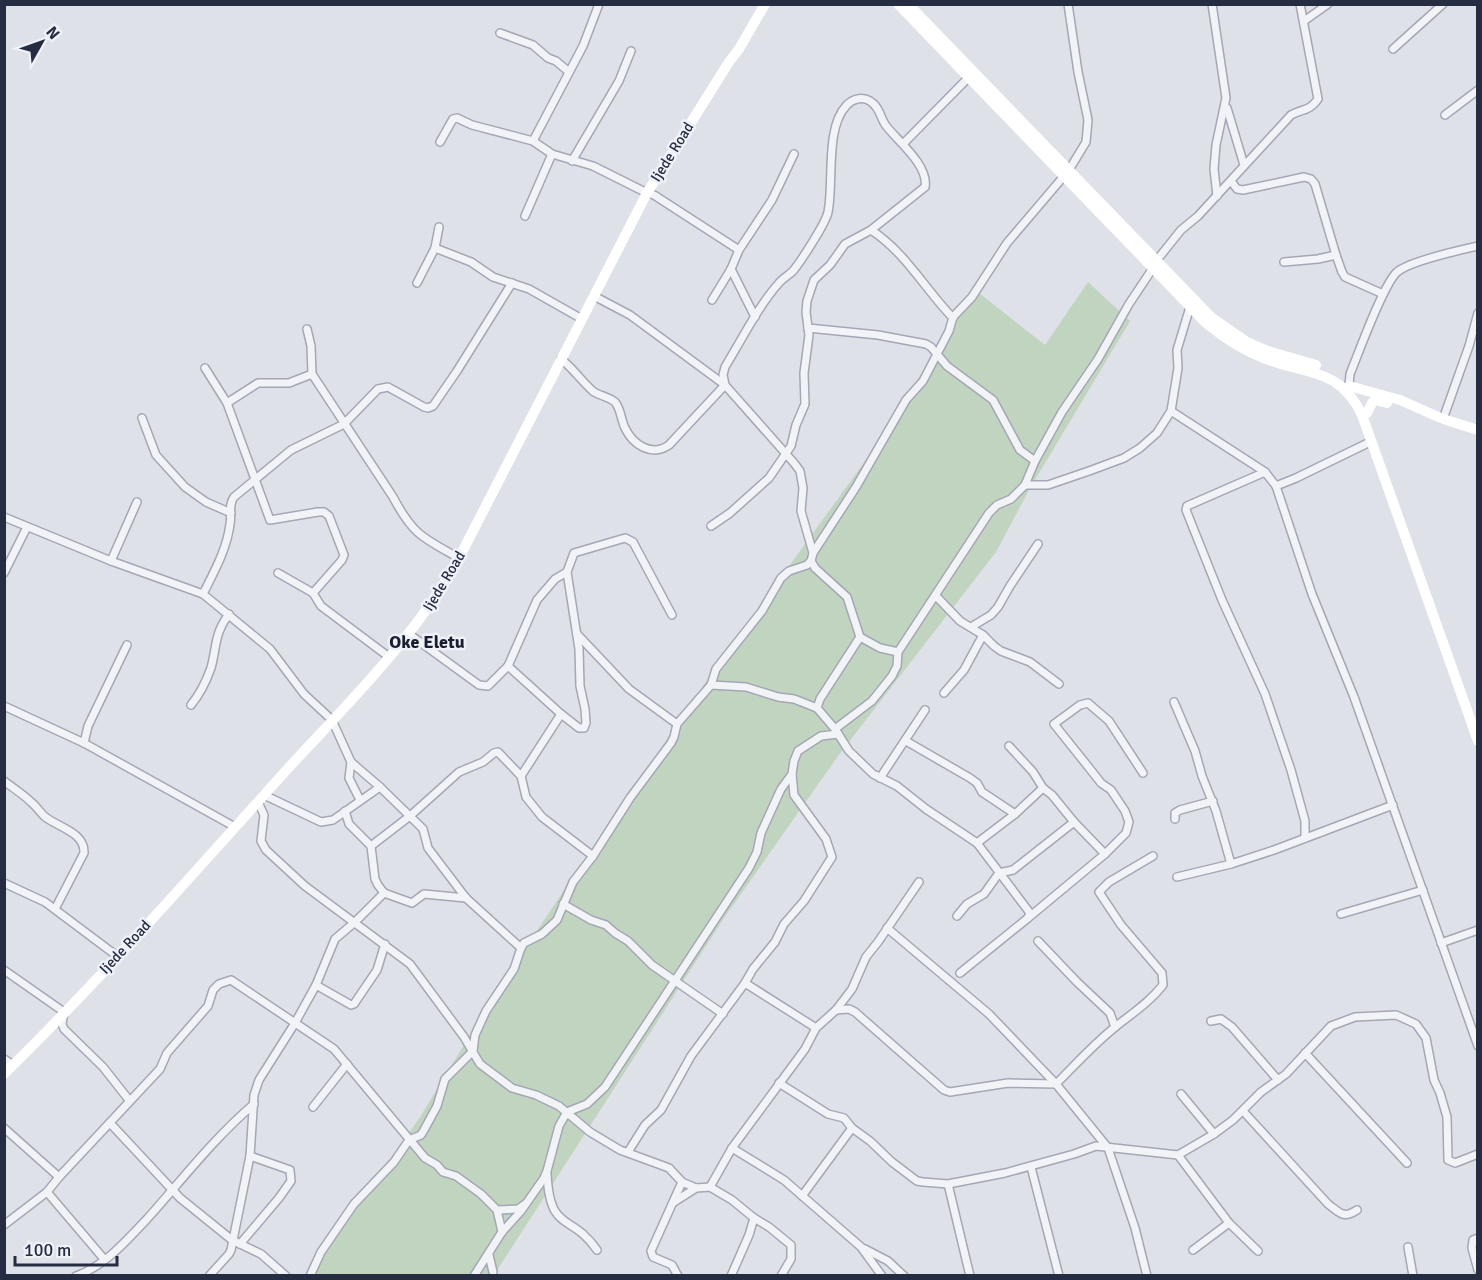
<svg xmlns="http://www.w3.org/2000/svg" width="1482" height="1280" viewBox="0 0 1482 1280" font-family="Signika,sans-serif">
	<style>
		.green { fill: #c1d4bf }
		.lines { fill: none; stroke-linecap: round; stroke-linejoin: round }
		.street-casing { stroke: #a4a7b4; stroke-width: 10 }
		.street { stroke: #f2f3f7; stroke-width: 7 }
		.secondary { stroke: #fff; stroke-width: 10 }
		.labels { text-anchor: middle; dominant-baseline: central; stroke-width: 5; stroke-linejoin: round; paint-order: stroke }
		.street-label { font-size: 15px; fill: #262c42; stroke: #eef1f7 }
		.quarter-label { font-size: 18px; font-weight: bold; fill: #191e32; stroke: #eef1f7 }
	</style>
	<rect width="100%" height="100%" fill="#dfe1e9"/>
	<path class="green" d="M1088 282 1130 321 1029 490 996 552 838 756 724 918 494 1275 310 1276 420 1117 508 973 716 667 881 439 974 289 1045 345Z"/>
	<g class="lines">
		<defs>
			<g id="street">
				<path d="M1068 4 1078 72 1088 120 1086 142 1069 170"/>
				<path d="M1212 4 1226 98 1216 145 1214 169 1217 196"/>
				<path d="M1304 21 1328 4"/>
				<path d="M500 33 533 45 548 58 556 61 569 72"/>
				<path d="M1393 49 1443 4"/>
				<path d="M1227 108 1244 165"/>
				<path d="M1445 115 1478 90"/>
				<path d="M533 141 583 46 599 4"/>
				<path d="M440 142 453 119 457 118 472 125 533 141 552 154 593 166 647 193 654 195 739 250"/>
				<path d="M903 144 968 78"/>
				<path d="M572 161 619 81 631 51"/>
				<path d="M1231 181 1237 189 1243 190 1304 177 1311 179 1315 184 1336 255"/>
				<path d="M525 216 552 154"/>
				<path d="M871 230C905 252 925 289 953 318"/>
				<path d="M435 248 471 262 493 277 529 289 582 319"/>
				<path d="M1157 260 1181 230 1198 216 1291 115C1302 109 1310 111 1318 99L1300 4"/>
				<path d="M1284 262 1318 259 1336 255 1342 272 1345 277 1383 294"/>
				<path d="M731 269 755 317"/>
				<path d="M417 283 435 248 439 227"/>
				<path d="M712 300 731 269 739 250 772 200 794 154"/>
				<path d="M808 328 878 335 926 344 931 347 947 366 993 400 1020 450 1035 461"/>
				<path d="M307 329 311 346 312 374 393 497C413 535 423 538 459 558"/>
				<path d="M561 359C574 369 582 382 594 392 601 396 609 397 615 402 621 409 621 420 625 428 633 445 652 457 669 445L725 385 723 375 725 367C741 341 759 305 779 283 783 278 789 275 793 271 801 261 826 223 828 212 834 184 825 128 846 106 852 99 862 96 870 101 881 108 880 119 887 127 899 142 929 166 925 187L871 230 845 244 830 265 814 280 807 301 806 312 809 335 804 373 805 404 796 425 791 446 769 478 730 513 711 526"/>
				<path d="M205 368 227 403 270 520 318 512H324L329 516 344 555 342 560 313 593"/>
				<path d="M1349 386 1350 374C1359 352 1383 285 1397 272 1410 261 1460 250 1478 246"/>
				<path d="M227 403 258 383H289L312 374"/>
				<path d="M1171 411 1265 472"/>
				<path d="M142 418 156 455 185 487 206 502 231 513"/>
				<path d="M1443 419 1469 346 1478 313"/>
				<path d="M1025 485H1048L1089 471 1124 458 1140 448 1157 433 1171 411 1178 368 1177 350 1190 307"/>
				<path d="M1276 486 1312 594 1354 697 1478 1046"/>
				<path d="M4 517 111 561 203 594 270 649 304 694 332 720 351 762 380 787 420 826 423 829 428 848 466 898 521 948"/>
				<path d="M813 553 856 487 906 400 923 381 949 331 953 317 972 297 1007 243 1064 176"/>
				<path d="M111 561 137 502"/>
				<path d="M811 561 815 568 847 597 860 637 880 648 898 652"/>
				<path d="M4 573 27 527"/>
				<path d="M278 573 313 593 321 606 389 657"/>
				<path d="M203 594C214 572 227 549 230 524 232 514 228 505 234 497L291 450 344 424 378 389 388 387 424 407 428 408 433 406 457 371 512 283"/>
				<path d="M936 596 960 621 983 635 994 646 1001 651 1030 662 1059 684"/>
				<path d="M971 627 991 615 998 607 1010 586 1038 544"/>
				<path d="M409 634 479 685 488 686 508 666 537 600 555 579 567 572"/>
				<path d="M577 634 629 689 677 724"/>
				<path d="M508 666 561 714 579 728H584L586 723 585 709 580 686 579 649 567 572 574 553 625 538 633 542 672 615"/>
				<path d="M711 685 746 687 778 697 794 699 817 708 835 729 849 751 873 774 897 786 926 809 977 843 1030 913 1028 918 960 973"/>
				<path d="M944 693 964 670 983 635"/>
				<path d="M1174 702 1195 751 1202 776 1216 811 1231 864 1274 850 1393 805"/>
				<path d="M191 705C200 694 206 682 211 668 217 646 214 634 229 614"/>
				<path d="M4 706 84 743 235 827"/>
				<path d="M817 708 820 699 860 637"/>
				<path d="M835 729 872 701 892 676 897 666 898 652 989 513 997 505 1011 499 1025 485 1035 461 1062 412 1098 359 1129 304 1153 268"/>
				<path d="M906 741 970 778 977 783 982 792 1015 814"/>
				<path d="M84 743 88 726 127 645"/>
				<path d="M1009 746 1033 772 1043 788 1052 795 1074 822 1105 854"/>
				<path d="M351 762 349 778 360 800"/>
				<path d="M521 776 561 714"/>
				<path d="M880 778 925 710"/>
				<path d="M4 781C13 788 23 794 31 802 36 806 39 811 44 816 57 827 85 832 84 853L55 909"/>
				<path d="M264 795 321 822 333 820 380 787"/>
				<path d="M258 802 264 815 261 841 266 850 305 886 410 964 464 1037 480 1064 512 1088 536 1095 559 1106 590 1132 620 1150 669 1168 682 1182 696 1188 710 1187 732 1200 754 1218 769 1227 791 1245V1259L781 1276"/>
				<path d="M345 811 349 824 371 846 375 879 378 885 384 893 412 903 424 894 466 898"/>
				<path d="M1175 819V813L1180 810 1213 801"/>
				<path d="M1305 838V821L1291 770 1265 694 1222 600 1186 510 1187 506 1265 472 1276 486 1296 478 1370 442"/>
				<path d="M977 843 1015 814 1043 788"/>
				<path d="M371 846 410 816 459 772 483 762 494 753 498 752 521 776 526 797 542 817 593 856"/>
				<path d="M1177 877 1231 864"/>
				<path d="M4 883 45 902 117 956"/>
				<path d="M563 904 591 920 606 925 615 933 628 941 652 965 723 1014"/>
				<path d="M1341 914 1423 890"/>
				<path d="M957 916 967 904 984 894 999 873 1013 870 1074 822"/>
				<path d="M1028 918 1105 854 1126 833 1129 822 1125 811 1111 790 1101 783 1090 769 1054 724 1080 705 1088 703 1109 721 1143 773"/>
				<path d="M887 928 989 1014 1056 1084 1108 1148 1135 1228 1147 1276"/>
				<path d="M1038 941 1077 982 1110 1013 1115 1027"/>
				<path d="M1441 943 1478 930"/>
				<path d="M4 970 64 1012 62 1024 64 1029 103 1067 129 1100"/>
				<path d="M745 983 816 1028"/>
				<path d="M316 985 351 1005 354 1004 377 970 385 944"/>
				<path d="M836 1010 849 1009 855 1012 944 1090 950 1092 1008 1083 1056 1084C1075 1065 1093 1045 1114 1028 1131 1014 1149 1003 1163 985L1162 973 1121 925 1099 892 1109 882 1153 856"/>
				<path d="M1211 1021 1221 1019 1232 1027 1278 1080"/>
				<path d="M1305 1053 1407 1163"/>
				<path d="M4 1059 13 1065"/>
				<path d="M779 1083 828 1114 844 1118 852 1128 870 1141 892 1162 917 1181 923 1182 948 1184 1005 1173 1074 1154 1096 1146 1178 1155 1214 1134 1233 1120 1261 1092 1286 1074 1331 1026 1355 1017 1396 1015 1416 1024 1426 1038 1434 1080 1440 1093 1447 1117 1448 1160 1455 1163 1478 1154"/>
				<path d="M1181 1094 1214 1134"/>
				<path d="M313 1107 347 1064"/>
				<path d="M1243 1111 1328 1204C1340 1213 1343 1219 1357 1210"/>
				<path d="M110 1123 180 1198 232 1240 261 1254 286 1276"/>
				<path d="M4 1128 59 1177"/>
				<path d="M732 1148 784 1180 861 1247 882 1276"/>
				<path d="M628 1152 645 1125 661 1110 691 1056 745 983 753 969 775 942 784 924 804 901 832 857 826 839 794 795 792 774"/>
				<path d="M1178 1155 1229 1223 1193 1250"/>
				<path d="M1031 1167 1059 1276"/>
				<path d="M547 1174C550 1234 571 1212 597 1250"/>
				<path d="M948 1184 970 1276"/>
				<path d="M710 1187 732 1148 805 1049 816 1028 836 1010 852 989 866 957 878 942 919 882"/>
				<path d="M47 1192 104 1259"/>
				<path d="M802 1196 852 1128"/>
				<path d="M674 1202 696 1188"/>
				<path d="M497 1210 502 1232"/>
				<path d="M1229 1223 1258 1251"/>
				<path d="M4 1225 47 1192 59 1177 160 1069 167 1053 208 1006 213 990 219 984 231 980 334 1049 425 1158 437 1165 443 1172 456 1176 481 1194 497 1210 518 1209 525 1204"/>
				<path d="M1478 1238 1473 1240 1472 1248 1478 1270"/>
				<path d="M240 1244 279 1198 291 1181 290 1170 250 1156"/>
				<path d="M1408 1247 1413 1276"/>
				<path d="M865 1249 888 1261 904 1276"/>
				<path d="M489 1255 493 1272"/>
				<path d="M76 1276C105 1266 127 1240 147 1219 182 1180 214 1138 254 1104"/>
				<path d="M209 1276 229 1254 231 1250 250 1156 254 1095 259 1080 295 1023 316 985 335 939 355 922 384 893"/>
				<path d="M310 1276 321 1252 354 1204 394 1162 409 1140 421 1135 424 1130 437 1106 445 1079 473 1051 475 1035 486 1011 514 969 521 948 524 943 542 934 557 920 573 882 593 856 630 798 671 743 674 737 677 724 711 685 716 669 762 611 781 578 789 571 807 565 811 561 813 553 801 511 803 488 800 471 794 463 725 385 630 315 594 296"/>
				<path d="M474 1276 502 1232 521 1211 544 1178 547 1171 559 1126 567 1112 587 1104 605 1087 749 868 757 852 761 833 781 789 792 774 794 761 798 751 821 736 838 734"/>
				<path d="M678 1276 672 1265 653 1257 651 1251 682 1182"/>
				<path d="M731 1276 749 1235 754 1218"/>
			</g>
		</defs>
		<use href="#street" class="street-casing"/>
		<use href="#street" class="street"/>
		<g class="secondary">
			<path d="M898 4 1206 323C1224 338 1244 351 1266 359 1307 375 1339 367 1362 415L1478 741"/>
			<path d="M908 4 1211 317 1247 342 1268 351 1316 365"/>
			<path d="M1349 386 1400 400 1443 419 1478 430"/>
			<path d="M1367 413 1372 403 1375 400 1387 403"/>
			<path d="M4 1074C101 979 191 876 282 775 345 706 414 640 459 558L647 193 729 62 739 49 765 4"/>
		</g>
	</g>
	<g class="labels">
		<g class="street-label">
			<text transform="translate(672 152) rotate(-58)">Ijede Road</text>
			<text transform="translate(444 581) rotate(-59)">Ijede Road</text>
			<text transform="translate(125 947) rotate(-47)">Ijede Road</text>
		</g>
		<g class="quarter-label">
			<text x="427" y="642">Oke Eletu</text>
		</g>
	</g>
	<rect width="1482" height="1280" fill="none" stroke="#262c42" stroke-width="12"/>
	<g transform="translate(42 42) rotate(50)" stroke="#eef1f7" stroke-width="4.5" paint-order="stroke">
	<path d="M0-4.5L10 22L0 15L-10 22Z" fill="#262c42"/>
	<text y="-9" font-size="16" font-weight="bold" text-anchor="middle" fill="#262c42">N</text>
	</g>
	<path d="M15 1256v9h102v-9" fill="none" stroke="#262c42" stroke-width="3"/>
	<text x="24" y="1256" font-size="18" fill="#262c42" stroke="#eef1f7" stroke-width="4.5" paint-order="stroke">100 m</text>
</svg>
